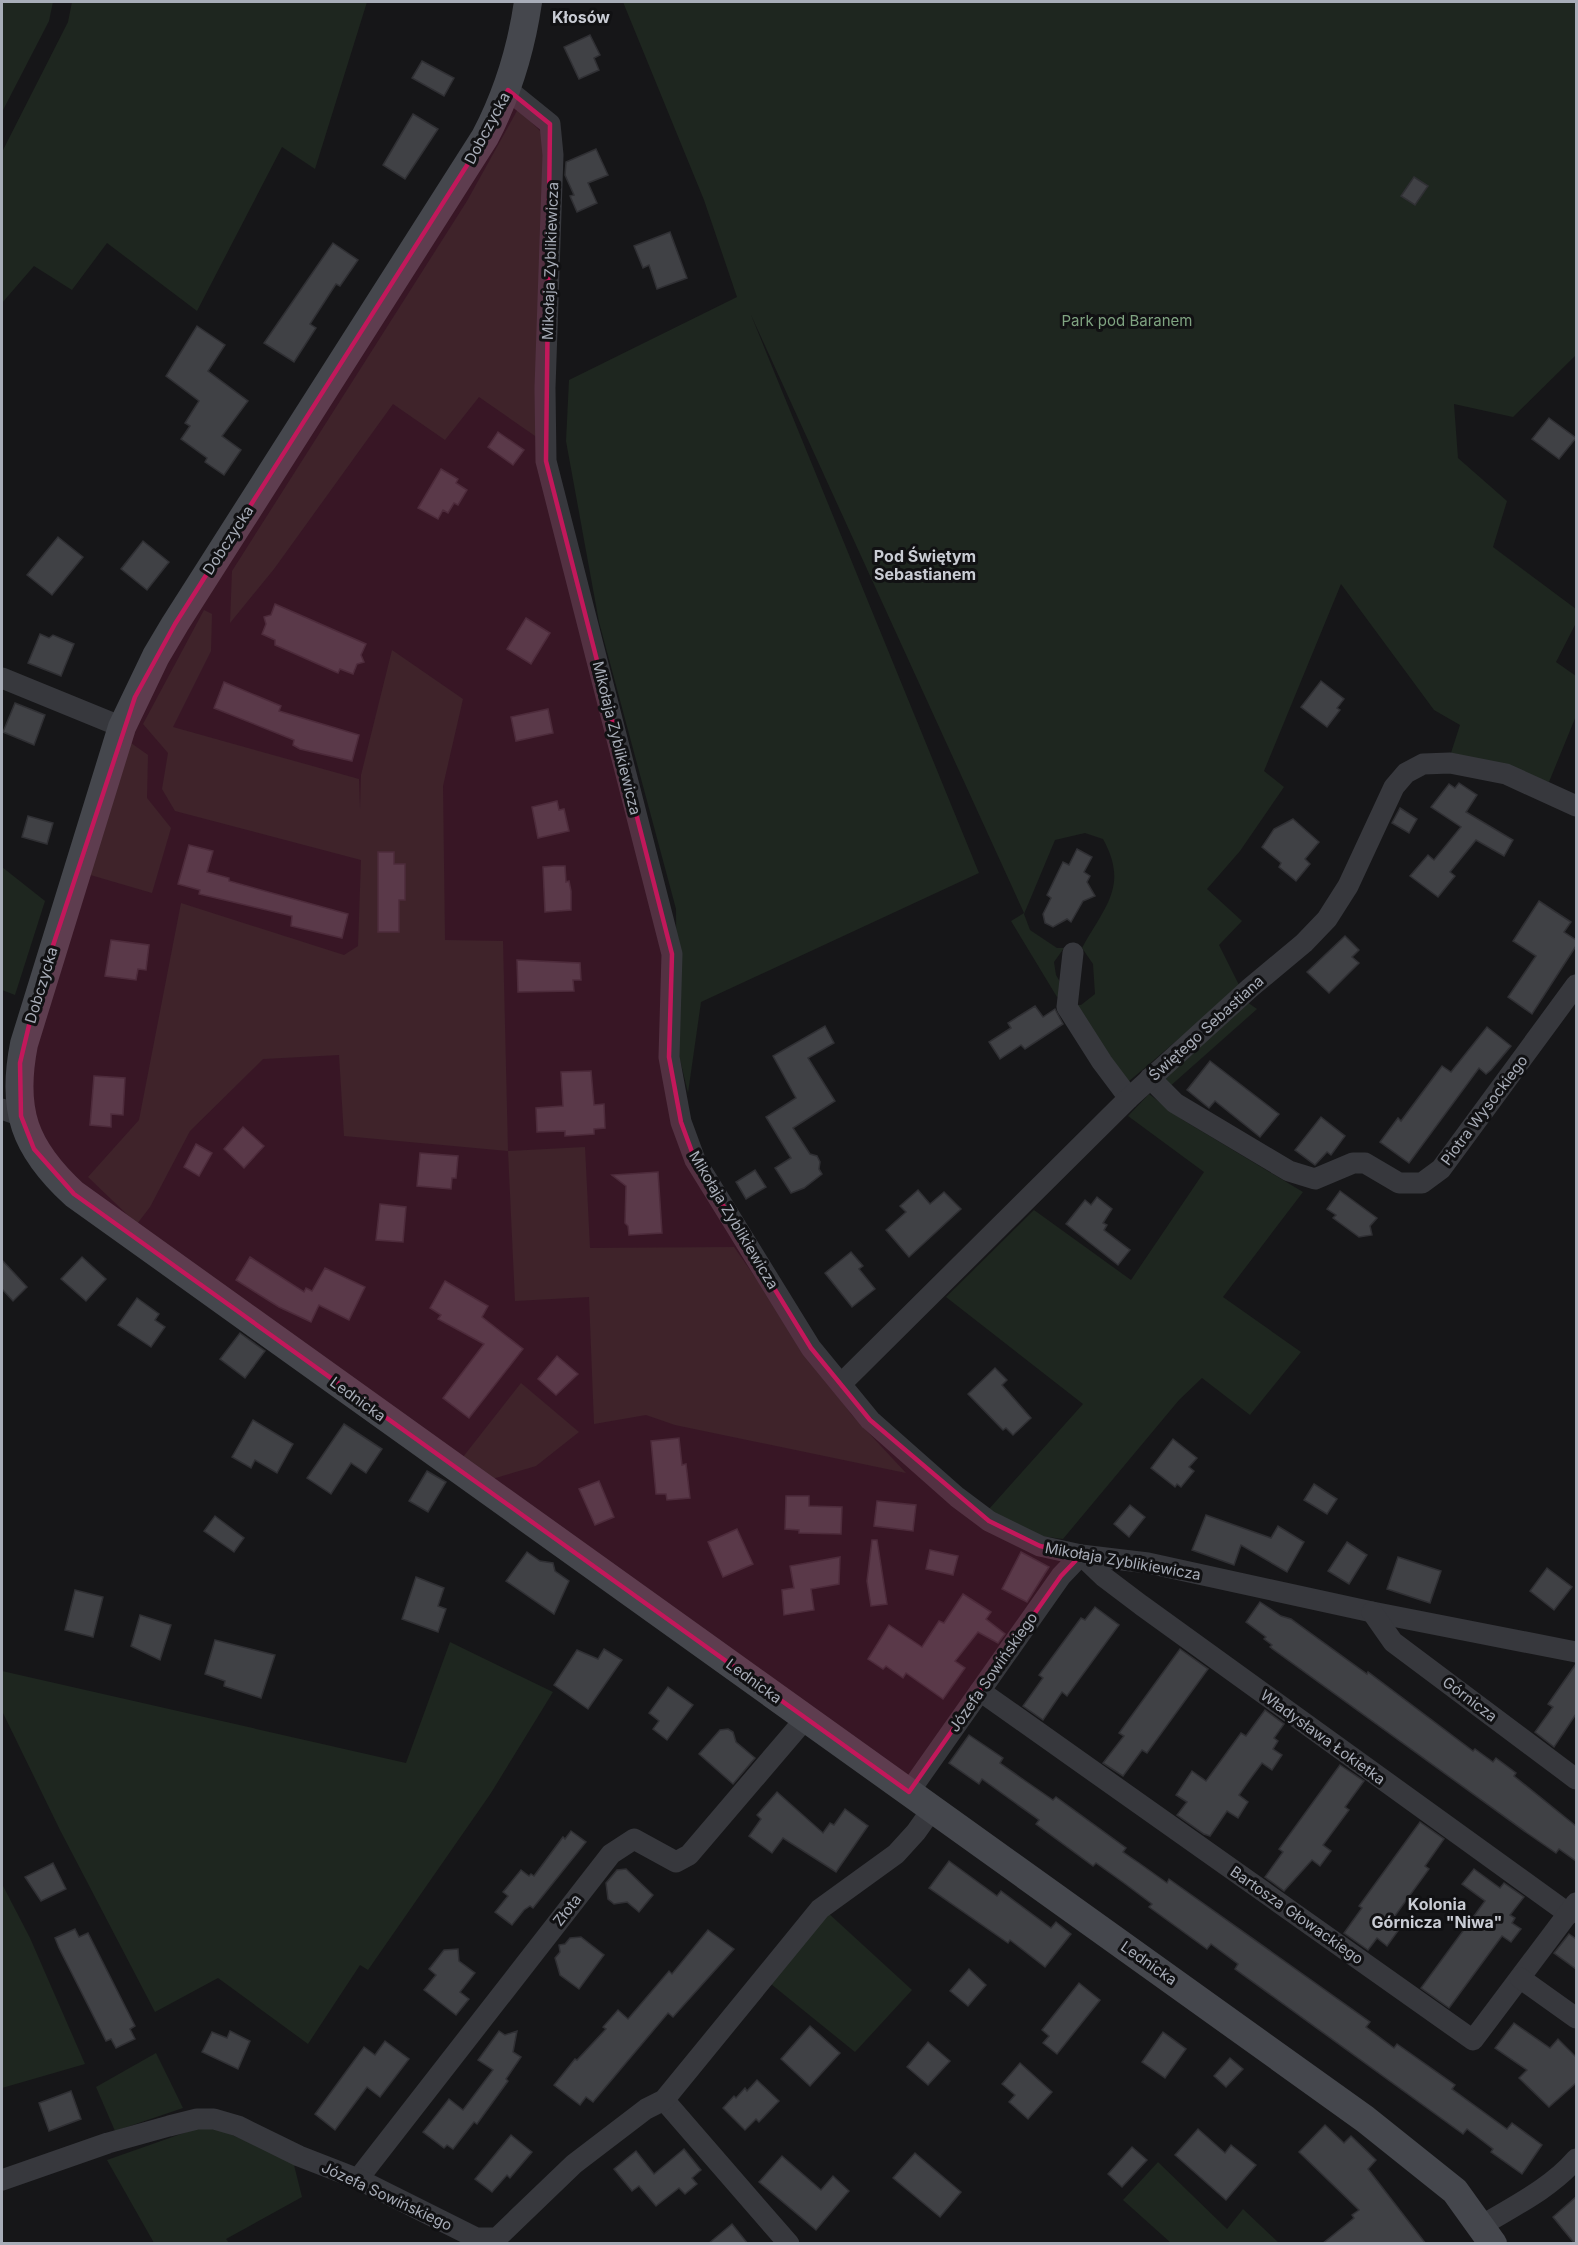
<svg xmlns="http://www.w3.org/2000/svg" width="1578" height="2245" viewBox="0 0 1578 2245" font-family="Inter,sans-serif">
	<style>
		.green { fill: #1e261f }
		.building { fill: #404145; stroke: #303034; stroke-width: 1.5 }
		.lines { fill: none; stroke-linecap: round; stroke-linejoin: round }
		.street { stroke: #37383d; stroke-width: 21 }
		.secondary { stroke: #45474d; stroke-width: 28 }
		.marked { fill: #c2185b; fill-opacity: 0.2; stroke: #c2185b; stroke-width: 4.5; stroke-linejoin: round }
		.labels { text-anchor: middle; dominant-baseline: central; stroke-width: 6; stroke-linejoin: round; paint-order: stroke }
		.street-label { font-size: 15px; fill: #a8adb8; stroke: #111113 }
		.park-label { font-size: 15px; fill: #7fa381; stroke: #111113 }
		.neighbourhood-label { font-size: 16px; font-weight: bold; fill: #c9ccd4; stroke: #111113 }
	</style>
	<rect width="100%" height="100%" fill="#161618"/>
	<g class="green">
		<path d="M2 2H53L49 21 2 112Z"/>
		<path d="M72 2H367L315 169 282 147 197 311 107 243 72 290 34 266 2 303V152L68 22Z"/>
		<path d="M623 2H1576V355L1513 417 1454 404 1458 458 1507 501 1493 547 1576 609V623L1556 662 1576 676V716L1549 782 1450 756 1460 725 1434 710 1341 584 1264 771 1284 787 1240 851 1207 889 1242 921 1219 945 1240 987 1128 1082 1073 1005H1081L1095 994 1093 964 1082 948C1105 906 1129 886 1103 839L1085 833 1055 840 1024 914 1030 930 1057 948H1064L1054 962 1056 975 1066 992 1057 997 1011 921 1024 913 751 315 979 873 701 1002 688 1093 677 1047 676 909 599 622 566 441 569 380 737 297 704 200Z"/>
		<path d="M518 109 544 135 538 438 479 397 445 440 393 404 274 569 230 623 232 571 467 201Z"/>
		<path d="M204 610 212 614 211 651 173 727 359 779 360 809 361 775 392 650 463 699 443 786 445 940 503 941 508 1151 585 1147 590 1248 734 1247 851 1414 906 1473 675 1425 646 1415 594 1424 589 1297 515 1301 508 1151 344 1136 339 1055 263 1059 190 1131 150 1207 137 1224 88 1177 139 1120 181 903 344 955 358 946 361 860 175 811 162 789 168 753 143 724Z"/>
		<path d="M131 743 148 755 147 798 171 828 152 893 87 874Z"/>
		<path d="M2 867 45 901 15 995 2 990Z"/>
		<path d="M1247 1002 1257 1009 1168 1088 1160 1080Z"/>
		<path d="M1149 1094 1183 1120 1303 1192 1223 1297 1301 1352 1250 1415 1202 1378 1179 1400 1063 1539 1033 1535 989 1509 1083 1404 946 1297 1034 1210 1131 1280 1204 1172 1128 1116Z"/>
		<path d="M521 1383 579 1432 536 1466 492 1479 463 1457Z"/>
		<path d="M450 1642 553 1692 491 1793 368 1970 360 1965 308 2044 218 1978 155 2012 60 1830 2 1711V1671L406 1763Z"/>
		<path d="M2 1884 30 1938 85 2064 2 2088Z"/>
		<path d="M827 1912 912 1990 855 2052 771 1984Z"/>
		<path d="M156 2053 183 2108 115 2131 96 2087Z"/>
		<path d="M198 2128 218 2129 293 2161 302 2197 226 2239 229 2243H154L107 2160Z"/>
		<path d="M1158 2162 1227 2229 1243 2209 1279 2243H1171L1123 2200Z"/>
	</g>
	<g class="building">
		<path d="M590 35 600 55 594 58 599 70 579 79 564 47Z"/>
		<path d="M422 61 454 78 444 96 412 78Z"/>
		<path d="M413 114 438 129 405 179 383 165Z"/>
		<path d="M596 149 608 175 588 183 597 203 577 212 570 196 574 195 565 175 566 162Z"/>
		<path d="M1414 177 1428 186 1415 205 1401 196Z"/>
		<path d="M670 232 687 278 657 289 649 265 643 268 634 246Z"/>
		<path d="M333 243 358 260 340 286 336 284 310 324 316 328 294 362 264 343Z"/>
		<path d="M197 326 225 345 208 371 248 401 222 436 241 450 224 475 205 462 207 458 181 439 190 426 185 423 199 401 166 376Z"/>
		<path d="M1549 418 1576 438 1559 459 1532 439Z"/>
		<path d="M498 432 524 450 513 465 488 447Z"/>
		<path d="M441 469 458 479 456 483 467 490 458 505 454 503 448 513 443 510 438 519 418 508Z"/>
		<path d="M58 537 83 557 52 595 27 575Z"/>
		<path d="M143 541 169 562 147 590 121 569Z"/>
		<path d="M275 604 366 644 361 655 364 662 357 664 353 674 340 669 338 673 275 645V640L262 634 266 624 264 617 271 615Z"/>
		<path d="M526 618 550 633 531 664 507 649Z"/>
		<path d="M40 634 49 638 53 635 74 644 61 676 28 663Z"/>
		<path d="M1321 681 1344 699 1337 708 1340 710 1327 727 1301 707Z"/>
		<path d="M224 682 281 706 279 711 359 735 352 761 300 749 293 745 294 740 214 708Z"/>
		<path d="M15 703 45 715 34 745 3 732Z"/>
		<path d="M548 709 553 733 516 741 511 717Z"/>
		<path d="M1459 783 1477 795 1466 812 1513 840 1504 856 1476 840 1450 872 1455 876 1438 897 1410 876 1428 855 1434 860 1461 827 1431 807 1449 784 1455 788Z"/>
		<path d="M557 801 559 810 564 809 569 831 538 838 532 807Z"/>
		<path d="M1400 808 1417 819 1409 833 1392 823Z"/>
		<path d="M28 816 53 823 47 844 22 837Z"/>
		<path d="M1293 819 1319 842 1305 859 1310 864 1296 881 1279 867 1281 863 1262 847 1274 829Z"/>
		<path d="M189 845 213 851 207 872 229 878V881L348 914 342 938 291 926 292 916 199 894 200 890 178 884Z"/>
		<path d="M1077 849 1092 857 1084 872 1090 876 1087 882 1095 896 1083 901 1071 922 1067 919 1053 927 1045 923 1043 914 1051 898 1047 895 1063 862 1069 865Z"/>
		<path d="M378 852H394V864H405V900H399V932H378Z"/>
		<path d="M554 866H565L566 882 569 881 571 891V910L545 912 543 867Z"/>
		<path d="M1539 901 1571 922 1564 932 1576 940V946L1532 1014 1508 997 1536 956 1513 941Z"/>
		<path d="M1345 936 1359 950 1352 957 1359 963 1329 993 1307 972Z"/>
		<path d="M111 940 149 945 146 970 138 969 136 980 105 976Z"/>
		<path d="M517 960 580 963 581 980H573L574 991 518 992Z"/>
		<path d="M1035 1006 1043 1017 1055 1009 1063 1024 1025 1049 1021 1045 1000 1059 989 1042 1011 1028 1008 1023Z"/>
		<path d="M825 1026 834 1043 808 1058 835 1101 793 1128 810 1154 817 1156 820 1162 819 1169 822 1174 804 1188 791 1193 775 1168 791 1158 766 1117 796 1098 773 1056Z"/>
		<path d="M1487 1027 1511 1046 1491 1070 1486 1074 1479 1068 1409 1163 1380 1142 1398 1118 1401 1121 1442 1066 1451 1072Z"/>
		<path d="M1210 1061 1279 1114 1260 1137 1215 1101 1209 1108 1187 1090Z"/>
		<path d="M591 1071 594 1105 604 1104 605 1128 594 1129V1134L565 1136V1131L537 1132 536 1108 563 1106 561 1072Z"/>
		<path d="M94 1076 125 1078 123 1115 111 1114V1127L90 1125Z"/>
		<path d="M1321 1117 1345 1136 1331 1155 1327 1152 1315 1165 1295 1150Z"/>
		<path d="M243 1127 264 1146 244 1168 224 1149Z"/>
		<path d="M196 1144 212 1153 199 1176 184 1167Z"/>
		<path d="M420 1153 458 1156 456 1178H452L451 1189 417 1186Z"/>
		<path d="M755 1170 766 1187 746 1199 736 1182Z"/>
		<path d="M658 1172 662 1233 629 1235 628 1226 625 1223 626 1186 612 1175Z"/>
		<path d="M918 1190 930 1204 944 1192 961 1209 909 1257 886 1230 906 1212 900 1206Z"/>
		<path d="M1340 1191 1377 1218 1370 1226 1372 1235 1359 1237 1333 1218 1336 1215 1327 1209Z"/>
		<path d="M1097 1197 1112 1209 1103 1223 1107 1225 1104 1230 1130 1250 1118 1265 1066 1224 1085 1200 1091 1205Z"/>
		<path d="M380 1204 406 1207 403 1242 376 1240Z"/>
		<path d="M851 1252 863 1266 859 1269 875 1289 852 1307 825 1273Z"/>
		<path d="M82 1257 106 1279 86 1301 61 1279Z"/>
		<path d="M250 1257 304 1292 306 1288 312 1291 325 1268 365 1287 349 1320 319 1305 311 1322 279 1307 236 1280Z"/>
		<path d="M2 1260 27 1287 13 1301 2 1289Z"/>
		<path d="M445 1281 488 1306 482 1317 523 1349 469 1418 443 1398 484 1344 438 1319 441 1315 430 1308Z"/>
		<path d="M137 1298 159 1314 155 1320 165 1327 151 1347 118 1325Z"/>
		<path d="M240 1333 265 1351 245 1378 220 1359Z"/>
		<path d="M557 1356 578 1374 556 1395 538 1379Z"/>
		<path d="M995 1368 1007 1380 1002 1385 1031 1418 1013 1435 1006 1428 1003 1430 968 1394Z"/>
		<path d="M253 1420 293 1444 277 1473 255 1460 251 1468 232 1457Z"/>
		<path d="M344 1424 382 1449 366 1473 351 1463 331 1494 307 1478Z"/>
		<path d="M679 1438 682 1465 686 1464 690 1498 667 1500 666 1494H656L651 1441Z"/>
		<path d="M1173 1439 1197 1458 1189 1467 1194 1471 1181 1487 1177 1484 1175 1487 1151 1468Z"/>
		<path d="M427 1471 446 1482 428 1512 409 1501Z"/>
		<path d="M599 1481 614 1517 595 1525 579 1489Z"/>
		<path d="M1314 1484 1337 1499 1327 1514 1304 1500Z"/>
		<path d="M786 1496H809V1506L842 1507 841 1534 799 1533V1530L785 1529Z"/>
		<path d="M877 1501 916 1505 913 1531 874 1526Z"/>
		<path d="M1130 1505 1145 1517 1129 1537 1114 1524Z"/>
		<path d="M1206 1515 1271 1538 1278 1526 1304 1542 1287 1572 1241 1545 1234 1565 1192 1550Z"/>
		<path d="M215 1516 244 1538 234 1552 204 1531Z"/>
		<path d="M737 1529 753 1564 723 1577 708 1542Z"/>
		<path d="M872 1540H877L887 1604 871 1606 867 1581Z"/>
		<path d="M1347 1542 1367 1555 1349 1584 1328 1571Z"/>
		<path d="M930 1550 958 1556 953 1575 926 1569Z"/>
		<path d="M527 1552 540 1561 553 1563 555 1571 569 1581 554 1614 506 1581Z"/>
		<path d="M1021 1552 1049 1567 1027 1602 1002 1589Z"/>
		<path d="M840 1557 839 1584 811 1589 814 1610 784 1615 782 1590 794 1588 790 1566Z"/>
		<path d="M1398 1557 1441 1571 1430 1603 1387 1589Z"/>
		<path d="M1547 1568 1572 1587 1554 1610 1530 1591Z"/>
		<path d="M416 1577 444 1588 438 1606 446 1609 438 1632 402 1619Z"/>
		<path d="M75 1590 103 1597 93 1637 65 1630Z"/>
		<path d="M963 1594 991 1612 986 1619 1005 1634 998 1643 978 1632 955 1661 965 1668 943 1699 906 1673 903 1678 886 1666 883 1669 868 1659 889 1625 922 1647 939 1621 944 1623Z"/>
		<path d="M1260 1602 1281 1616 1291 1619 1367 1674 1368 1672 1473 1751 1475 1749 1493 1762 1496 1758 1516 1773 1514 1776 1576 1826V1861L1559 1849 1556 1853 1527 1833 1270 1647 1272 1645 1264 1639 1266 1637 1246 1622Z"/>
		<path d="M1095 1607 1119 1625 1067 1696 1062 1692 1043 1720 1023 1706 1043 1678 1039 1675 1081 1618 1085 1620Z"/>
		<path d="M140 1615 171 1625 160 1660 131 1646Z"/>
		<path d="M215 1640 275 1655 261 1698 224 1686 225 1681 205 1674Z"/>
		<path d="M604 1649 622 1660 588 1709 554 1685 577 1650 598 1659Z"/>
		<path d="M1180 1649 1208 1669 1147 1753 1142 1750 1123 1776 1103 1763 1124 1736 1119 1733Z"/>
		<path d="M1576 1664V1714L1554 1747 1535 1732 1553 1707 1548 1704Z"/>
		<path d="M668 1687 693 1705 667 1740 653 1729 659 1721 649 1713Z"/>
		<path d="M1265 1710 1284 1724 1274 1738 1278 1741 1273 1749 1282 1755 1272 1770 1262 1763 1248 1782 1239 1795 1248 1802 1238 1818 1227 1811 1210 1836 1204 1834 1177 1815 1187 1802 1176 1795 1192 1771 1206 1781 1241 1733 1246 1736Z"/>
		<path d="M728 1729 733 1732 736 1742 755 1758 733 1784 699 1754 720 1730Z"/>
		<path d="M969 1735 1003 1758 1000 1763 1024 1780 1053 1800 1056 1797 1126 1848 1123 1852 1139 1863 1167 1883 1169 1879 1370 2022 1366 2027 1394 2048 1397 2044 1455 2085 1452 2089 1507 2129 1512 2123 1534 2139 1542 2145 1522 2174 1491 2152 1493 2149 1467 2129 1463 2134 1235 1969 1238 1964 1211 1944 1207 1949 1149 1907 1152 1904 1124 1883 1096 1863 1093 1866 1036 1824 1039 1820 982 1779 979 1784 949 1763Z"/>
		<path d="M1340 1765 1364 1781 1345 1807 1349 1810 1323 1845 1331 1851 1320 1866 1312 1860 1284 1891 1265 1877 1283 1852 1279 1849Z"/>
		<path d="M777 1792 823 1833 830 1823 834 1825 845 1809 868 1826 836 1872 783 1838 772 1853 749 1836 761 1819 757 1815Z"/>
		<path d="M1420 1822 1444 1839 1425 1866 1429 1869 1394 1917 1403 1924 1387 1946 1377 1938 1368 1950 1344 1933 1362 1908 1359 1906Z"/>
		<path d="M571 1831 586 1842 533 1908 530 1906 524 1910 512 1925 495 1912 508 1896 503 1892 521 1870 529 1876 531 1874 534 1876 563 1837 565 1839Z"/>
		<path d="M949 1861 997 1896 1001 1891 1051 1928 1056 1922 1071 1934 1045 1967 1010 1940 1008 1943 929 1888Z"/>
		<path d="M53 1863 66 1889 41 1901 25 1877Z"/>
		<path d="M626 1869 653 1895 639 1912 627 1902 614 1904 608 1899 606 1883 617 1870Z"/>
		<path d="M1474 1869 1500 1888 1504 1883 1524 1897 1510 1915 1515 1918 1512 1923 1521 1929 1511 1942 1502 1936 1449 2008 1421 1988 1485 1901 1462 1884Z"/>
		<path d="M75 1929 79 1937 88 1933 135 2026 130 2029 135 2039 116 2048 111 2039 106 2041 59 1948 55 1938Z"/>
		<path d="M708 1930 734 1949 673 2017 668 2013 593 2102 586 2097 580 2105 554 2085 575 2059 577 2060 606 2029 603 2027 618 2010 628 2019 669 1971 672 1974Z"/>
		<path d="M1569 1934 1576 1939V1969L1554 1953Z"/>
		<path d="M581 1937 604 1955 579 1989 560 1975 555 1958 560 1952 559 1945 565 1944 570 1938Z"/>
		<path d="M458 1949 459 1961 475 1973 460 1992 469 1999 456 2015 424 1990 436 1975 429 1969 444 1950Z"/>
		<path d="M969 1969 986 1985 968 2006 950 1991Z"/>
		<path d="M1079 1983 1100 2000 1057 2054 1043 2043 1049 2036 1042 2030Z"/>
		<path d="M1514 2023 1550 2048 1558 2039 1576 2057V2083L1549 2107 1519 2078 1527 2070 1495 2048Z"/>
		<path d="M810 2026 840 2053 810 2086 781 2059Z"/>
		<path d="M230 2031 250 2041 238 2069 202 2052 212 2032 227 2038Z"/>
		<path d="M499 2031 505 2035 517 2031 513 2052 521 2057 506 2079 508 2081 477 2124 474 2122 453 2149 447 2145 444 2148 423 2132 449 2099 463 2110 493 2070 478 2060Z"/>
		<path d="M1163 2032 1186 2049 1165 2078 1142 2062Z"/>
		<path d="M385 2041 409 2059 380 2097 367 2087 335 2130 315 2114 364 2047 375 2055Z"/>
		<path d="M928 2042 950 2061 928 2085 907 2067Z"/>
		<path d="M1230 2058 1243 2069 1226 2087 1214 2076Z"/>
		<path d="M1020 2063 1052 2092 1028 2119 1009 2102 1015 2095 1002 2084Z"/>
		<path d="M757 2080 779 2101 759 2122 756 2119 745 2130 723 2108 734 2096 736 2098 745 2088 747 2091Z"/>
		<path d="M71 2091 81 2119 49 2131 39 2103Z"/>
		<path d="M1325 2125 1344 2143 1351 2136 1376 2160 1368 2169 1426 2244H1322L1354 2218 1352 2215 1359 2210 1299 2152Z"/>
		<path d="M1198 2129 1225 2153 1231 2145 1256 2165 1226 2200 1175 2155Z"/>
		<path d="M511 2135 532 2152 510 2178 507 2175 492 2192 475 2179Z"/>
		<path d="M1132 2147 1147 2160 1122 2187 1108 2174Z"/>
		<path d="M684 2149 701 2170 692 2178 697 2184 685 2194 679 2188 656 2206 639 2186 632 2191 614 2169 636 2151 654 2174Z"/>
		<path d="M915 2153 961 2192 940 2217 893 2178Z"/>
		<path d="M782 2156 821 2190 833 2176 849 2191 816 2230 759 2182Z"/>
		<path d="M1576 2197V2244H1575L1553 2217Z"/>
		<path d="M732 2224 748 2244H708Z"/>
	</g>
	<g class="lines">
		<g class="street">
			<path d="M508 90 550 124 553 155 545 388 546 461 672 954 669 1057 681 1122 695 1160 811 1348 870 1420 957 1497 989 1521 1040 1546 1081 1555 1148 1563 1372 1612 1576 1652"/>
			<path d="M2 678 122 727"/>
			<path d="M1073 953 1067 1007 1102 1062 1129 1098"/>
			<path d="M1150 1078 1175 1103 1289 1171 1315 1179 1353 1163H1365L1399 1183H1422L1441 1169 1576 985"/>
			<path d="M2 1109 21 1116"/>
			<path d="M841 1384 1129 1098 1250 988 1304 943 1327 919 1348 886 1394 787 1406 773 1423 764 1450 763 1506 774 1576 806"/>
			<path d="M1081 1555 1104 1577 1141 1605 1569 1914"/>
			<path d="M1372 1612 1393 1642 1576 1779"/>
			<path d="M980 1691 1473 2040 1576 1903"/>
			<path d="M909 1792 1061 1576 1081 1555"/>
			<path d="M1520 1978 1576 2018"/>
			<path d="M664 2100 789 2244"/>
			<path d="M358 2179 611 1854 634 1839 676 1862 689 1855 806 1718"/>
			<path d="M2 2180 108 2143 169 2126 197 2119H214L238 2126 299 2156 358 2179 476 2238H497L574 2164 646 2109 664 2100 820 1909 896 1854 916 1832 933 1808"/>
			<path d="M1481 2226C1514 2206 1551 2188 1576 2159"/>
		</g>
		<path class="secondary" d="M528 2C521 50 508 93 485 137L175 624 156 656 122 727 24 1044C11 1110 24 1148 74 1194L1365 2119 1455 2191 1493 2244"/>
	</g>
	<path class="marked" d="M508 90 550 124 546 461 672 954 669 1057 681 1122 695 1160 811 1348 870 1420 989 1521 1040 1546 1081 1555 1061 1576 909 1792 74 1194 34 1149 21 1116 20 1063 35 1000 135 697 175 624 485 137Z"/>
	<g class="labels">
		<g class="street-label">
			<text transform="translate(487 128) rotate(-62)">Dobczycka</text>
			<text transform="translate(550 261) rotate(-88)">Mikołaja Zyblikiewicza</text>
			<text transform="translate(228 540) rotate(-57)">Dobczycka</text>
			<text transform="translate(617 738) rotate(76)">Mikołaja Zyblikiewicza</text>
			<text transform="translate(41 985) rotate(-73)">Dobczycka</text>
			<text transform="translate(1206 1028) rotate(-42)">Świętego Sebastiana</text>
			<text transform="translate(1484 1110) rotate(-53)">Piotra Wysockiego</text>
			<text transform="translate(734 1220) rotate(59)">Mikołaja Zyblikiewicza</text>
			<text transform="translate(358 1399) rotate(36)">Lednicka</text>
			<text transform="translate(1123 1561) rotate(10)">Mikołaja Zyblikiewicza</text>
			<text transform="translate(993 1672) rotate(-55)">Józefa Sowińskiego</text>
			<text transform="translate(754 1681) rotate(36)">Lednicka</text>
			<text transform="translate(1470 1699) rotate(37)">Górnicza</text>
			<text transform="translate(1323 1737) rotate(36)">Władysława Łokietka</text>
			<text transform="translate(567 1910) rotate(-52)">Złota</text>
			<text transform="translate(1297 1915) rotate(35)">Bartosza Głowackiego</text>
			<text transform="translate(1149 1963) rotate(35)">Lednicka</text>
			<text transform="translate(387 2196) rotate(25)">Józefa Sowińskiego</text>
		</g>
		<g class="park-label">
			<text x="1127" y="320">Park pod Baranem</text>
		</g>
		<g class="neighbourhood-label">
			<text x="581" y="17">Kłosów</text>
			<text x="925" y="556">Pod Świętym<tspan x="925" dy="18">Sebastianem</tspan></text>
			<text x="1437" y="1904">Kolonia<tspan x="1437" dy="18">Górnicza "Niwa"</tspan></text>
		</g>
	</g>
	<rect width="1578" height="2245" fill="none" stroke="#a8adb8" stroke-width="6"/>
</svg>
